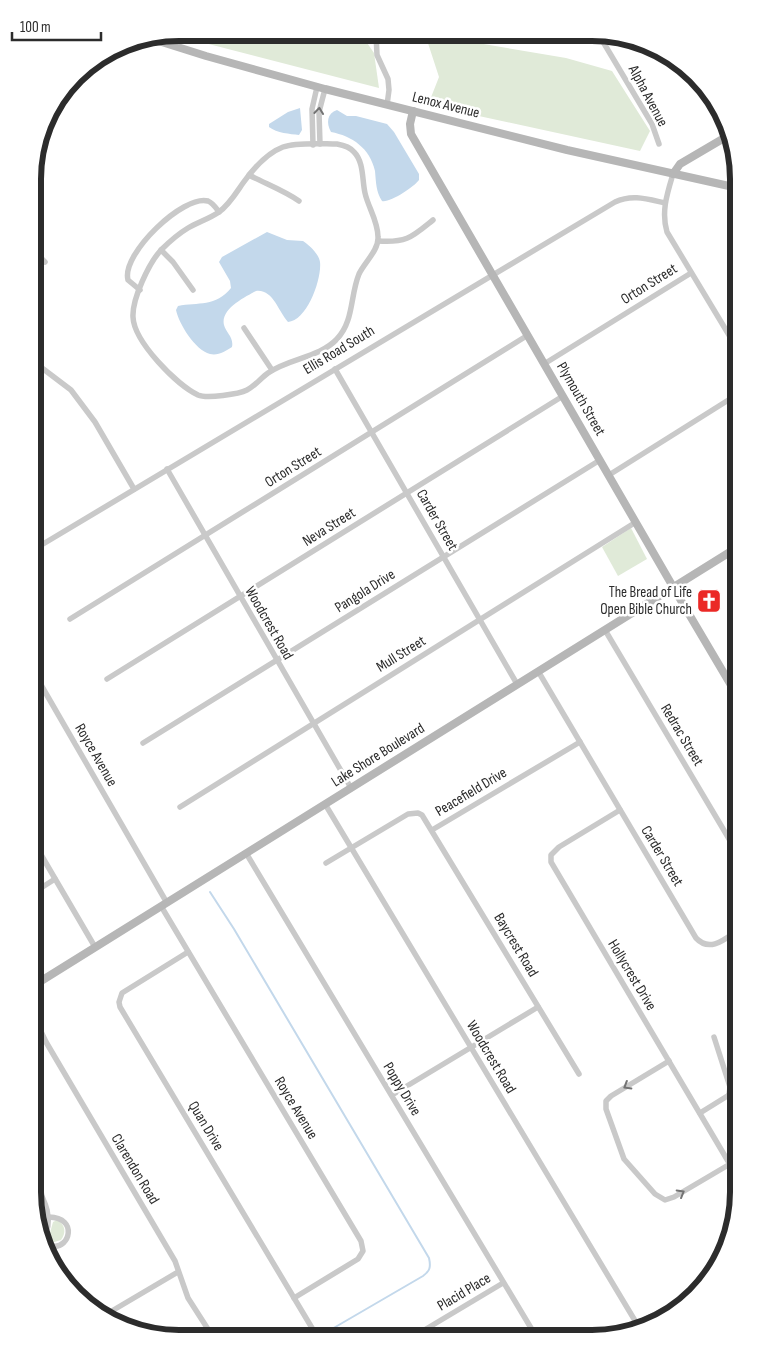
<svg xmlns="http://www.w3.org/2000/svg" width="771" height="1371" viewBox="0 0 771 1371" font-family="'Sofia Sans Condensed',sans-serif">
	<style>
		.green { fill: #e0ead8 }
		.water { fill: #c3d8eb }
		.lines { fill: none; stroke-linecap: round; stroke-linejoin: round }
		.stream { stroke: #c3d8eb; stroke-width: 2 }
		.street { stroke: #c9c9c9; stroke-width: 5.5 }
		.secondary { stroke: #b6b6b6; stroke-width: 8 }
		.oneway { stroke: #737373 }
		.labels { text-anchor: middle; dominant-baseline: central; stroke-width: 5; stroke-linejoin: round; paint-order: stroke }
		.street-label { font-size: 15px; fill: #2c2c2c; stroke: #fff }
		.poi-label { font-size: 15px; fill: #2c2c2c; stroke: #fff; text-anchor: end }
		.rim { fill: none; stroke: #2c2c2c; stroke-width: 6 }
	</style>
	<rect width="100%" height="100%" fill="#fff"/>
	<g class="green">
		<path d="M179 33 361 34 374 53 379 88 170 34Z"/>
		<path d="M425 34 566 58 612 71 650 131 640 151 428 105 439 77Z"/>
		<path d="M631 528 647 559 618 576 602 547Z"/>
		<path d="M57 1220C66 1225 66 1233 61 1240L51 1243 48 1240 53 1222Z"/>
	</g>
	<g class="water">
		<path d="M300 108 302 130 299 135C290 134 277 133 269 127V124L288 112Z"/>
		<path d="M337 110 347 116H356L387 124 394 132 419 174V180C414 187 390 203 382 201 376 192 376 182 375 171 370 148 352 136 331 132 326 123 327 113 337 110Z"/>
		<path d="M267 232 287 240 303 241C309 245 319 254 320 262 322 279 307 321 288 322 278 311 273 289 256 291 245 297 220 309 224 325 226 333 234 337 232 347 226 351 218 356 210 354 195 350 179 324 176 310L178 306C198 302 216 307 231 288L230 281 219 262 222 257Z"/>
	</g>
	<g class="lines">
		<path class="stream" d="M210 892 234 929 429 1258C431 1267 430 1271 423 1276L325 1333"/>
		<g class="street">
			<path d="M376 34 377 55 388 79 389 90 387 105"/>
			<path d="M599 35 652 124 659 144"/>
			<path d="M320 144 319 112 325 89"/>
			<path d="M337 144C343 145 350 147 354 152 364 162 362 180 365 193 368 207 378 221 378 237 379 250 364 263 359 274 350 296 354 321 337 339 319 358 289 358 268 373 261 378 255 386 247 390 239 394 207 399 198 395 177 385 134 342 133 317 132 299 149 263 161 250 169 242 178 234 188 228 198 222 209 219 219 212 229 205 236 193 243 183 253 169 267 153 283 147 297 142 322 144 337 144Z"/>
			<path d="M313 145 312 109 317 87"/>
			<path d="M673 174C667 194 661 212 667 232L738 350"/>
			<path d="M249 175C266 184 283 190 299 201"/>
			<path d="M378 241C407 243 412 237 433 220"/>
			<path d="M34 248 39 256 45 262"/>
			<path d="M161 250 173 262 193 290"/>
			<path d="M140 290 128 280C121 254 184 194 208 201 213 203 216 208 219 212"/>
			<path d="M244 328 272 370"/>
			<path d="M35 360 42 368 71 390 95 422 134 489"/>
			<path d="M544 364 691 273"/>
			<path d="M335 369 517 684"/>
			<path d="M167 469 351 788"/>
			<path d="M609 475 738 394"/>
			<path d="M33 550 615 202C632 194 647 199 665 203"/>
			<path d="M70 619 528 335"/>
			<path d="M605 630 738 854"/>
			<path d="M33 671 167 903"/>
			<path d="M538 671 696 938C710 953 725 939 738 930"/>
			<path d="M107 679 563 396"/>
			<path d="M143 743 600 460"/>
			<path d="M325 804 637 1324"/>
			<path d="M180 807 636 522"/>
			<path d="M620 810 559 847 551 855V862L738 1178"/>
			<path d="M432 830 580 742"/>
			<path d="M33 841 95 947"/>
			<path d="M246 853 537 1338"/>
			<path d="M326 863 408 814 418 813 422 815 579 1074"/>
			<path d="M33 893 55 879"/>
			<path d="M161 906 361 1241 363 1251 358 1259 294 1298"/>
			<path d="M188 952 122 993 119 1002 120 1007 318 1338"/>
			<path d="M33 1015 46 1042 175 1261 188 1298 213 1337"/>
			<path d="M714 1037 730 1087 729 1095"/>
			<path d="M669 1061 611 1096 606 1101V1109L624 1159 655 1194 665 1200 674 1197 730 1164"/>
			<path d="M392 1095 538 1007"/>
			<path d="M729 1095 738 1110"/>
			<path d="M700 1113 729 1095"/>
			<path d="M33 1179C44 1199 56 1219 42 1242"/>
			<path d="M43 1241C46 1243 50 1246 53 1246 69 1249 79 1218 49 1217"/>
			<path d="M105 1315 178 1272"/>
			<path d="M615 1335 681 1301"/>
			<path d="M411 1338 503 1283"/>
		</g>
		<g class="secondary">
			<path d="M149 38 206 56 325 89 567 150 738 188"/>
			<path d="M413 111 410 124 411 134 683 604 738 697"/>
			<path d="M673 174 680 164 731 134"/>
			<path d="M33 986 738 547"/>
		</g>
	</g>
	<defs><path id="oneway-chevron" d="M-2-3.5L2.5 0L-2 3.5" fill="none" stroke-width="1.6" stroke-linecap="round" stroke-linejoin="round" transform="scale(1.25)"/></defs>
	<g class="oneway">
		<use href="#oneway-chevron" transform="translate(319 111) rotate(-84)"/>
		<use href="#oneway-chevron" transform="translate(627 1086) rotate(149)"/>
		<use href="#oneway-chevron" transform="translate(681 1193) rotate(-30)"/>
	</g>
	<defs>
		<symbol id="church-square" viewBox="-11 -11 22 22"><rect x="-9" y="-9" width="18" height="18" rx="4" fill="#eb2926" stroke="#fff"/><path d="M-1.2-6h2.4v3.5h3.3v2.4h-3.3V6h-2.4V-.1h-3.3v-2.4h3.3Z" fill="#fff"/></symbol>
	</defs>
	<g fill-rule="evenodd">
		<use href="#church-square" x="695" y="587" width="28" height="28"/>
	</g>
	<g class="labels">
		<g class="street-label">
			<text transform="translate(648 96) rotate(62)">Alpha Avenue</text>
			<text transform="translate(446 105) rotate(14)">Lenox Avenue</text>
			<text transform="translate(649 284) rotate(-32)">Orton Street</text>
			<text transform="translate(339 350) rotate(-31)">Ellis Road South</text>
			<text transform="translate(581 399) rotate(60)">Plymouth Street</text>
			<text transform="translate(293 467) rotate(-32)">Orton Street</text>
			<text transform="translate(437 520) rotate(60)">Carder Street</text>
			<text transform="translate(329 527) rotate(-32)">Neva Street</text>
			<text transform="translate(365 591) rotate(-32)">Pangola Drive</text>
			<text transform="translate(269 623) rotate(60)">Woodcrest Road</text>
			<text transform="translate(401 654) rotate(-32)">Mull Street</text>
			<text transform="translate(682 735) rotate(59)">Redrac Street</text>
			<text transform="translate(96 755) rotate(60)">Royce Avenue</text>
			<text transform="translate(378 755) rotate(-32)">Lake Shore Boulevard</text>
			<text transform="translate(471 792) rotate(-31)">Peacefield Drive</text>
			<text transform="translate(662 856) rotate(59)">Carder Street</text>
			<text transform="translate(516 945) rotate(59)">Baycrest Road</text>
			<text transform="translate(632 975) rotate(59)">Hollycrest Drive</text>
			<text transform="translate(491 1057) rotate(59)">Woodcrest Road</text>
			<text transform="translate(402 1089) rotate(59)">Poppy Drive</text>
			<text transform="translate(296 1108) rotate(59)">Royce Avenue</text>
			<text transform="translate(206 1126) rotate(59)">Quan Drive</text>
			<text transform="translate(135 1169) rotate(59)">Clarendon Road</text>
			<text transform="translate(464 1292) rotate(-31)">Placid Place</text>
		</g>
		<g class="poi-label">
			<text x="692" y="592">The Bread of Life<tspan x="692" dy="17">Open Bible Church</tspan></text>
		</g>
	</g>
	<path d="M0 0H771V1371H0ZM179 41H592A138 138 0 0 1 730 179V1192A138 138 0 0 1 592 1330H179A138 138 0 0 1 41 1192V179A138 138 0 0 1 179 41Z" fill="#fff" fill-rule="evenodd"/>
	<path class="rim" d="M179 41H592A138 138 0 0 1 730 179V1192A138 138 0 0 1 592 1330H179A138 138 0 0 1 41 1192V179A138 138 0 0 1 179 41Z"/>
	<path d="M12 32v8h89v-8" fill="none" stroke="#2c2c2c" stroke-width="2.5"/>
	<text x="20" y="32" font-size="15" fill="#2c2c2c" stroke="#ffffff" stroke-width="4" paint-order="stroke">100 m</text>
</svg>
